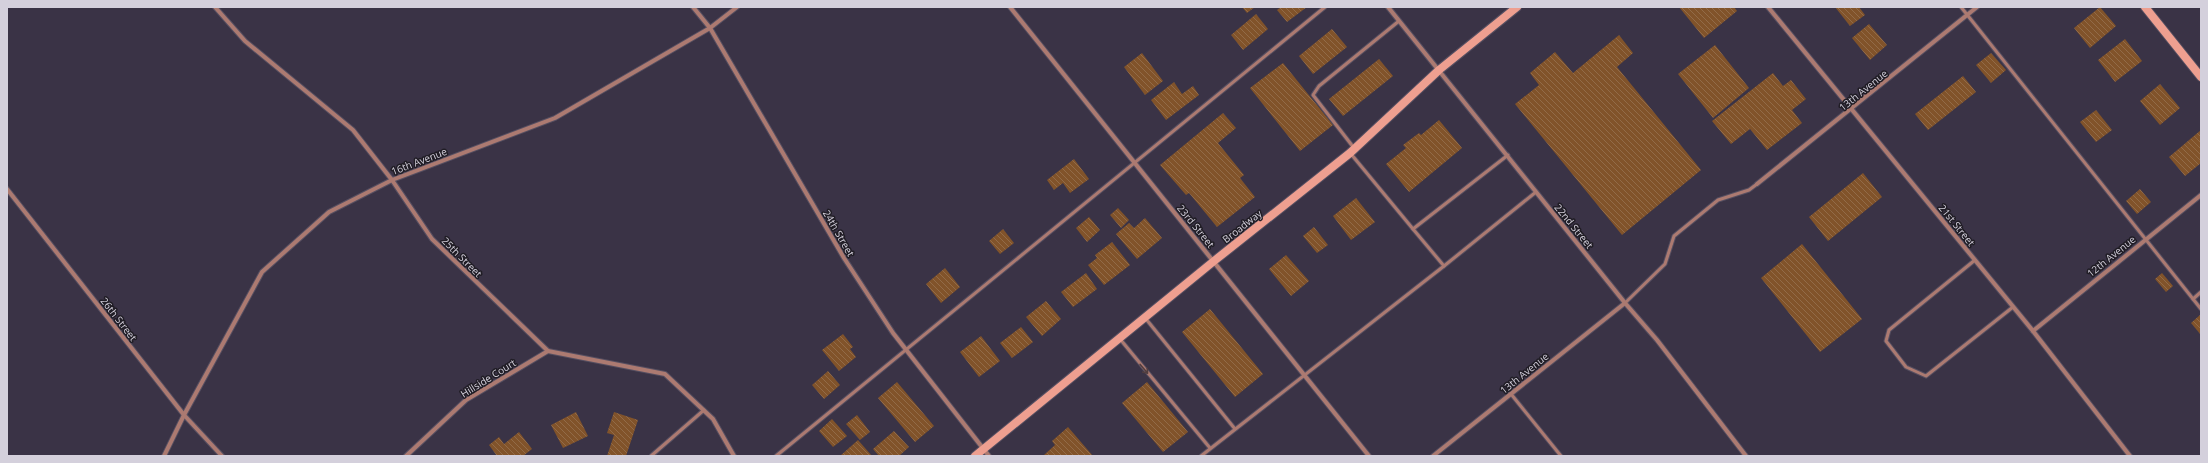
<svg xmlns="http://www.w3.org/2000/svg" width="2208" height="463" viewBox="0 0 2208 463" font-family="'Open Sans',sans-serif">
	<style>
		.building { fill: url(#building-back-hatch) }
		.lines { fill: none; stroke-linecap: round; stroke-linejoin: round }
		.lane-casing { stroke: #564f61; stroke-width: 5 }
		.street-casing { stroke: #564f61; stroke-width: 6 }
		.secondary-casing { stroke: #564f61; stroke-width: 10 }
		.lane { stroke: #ac7a71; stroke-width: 3 }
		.street { stroke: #ac7a71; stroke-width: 4 }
		.secondary { stroke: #ee9f90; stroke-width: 8 }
		.oneway { stroke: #513e40 }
		.labels { text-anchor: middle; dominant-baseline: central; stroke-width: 3; stroke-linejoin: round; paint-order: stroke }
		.street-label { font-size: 10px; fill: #d4d0dc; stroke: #201d25 }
	</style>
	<defs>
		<pattern id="building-back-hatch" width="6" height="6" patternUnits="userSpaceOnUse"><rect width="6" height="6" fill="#81532a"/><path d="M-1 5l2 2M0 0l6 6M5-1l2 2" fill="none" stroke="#926b48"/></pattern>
	</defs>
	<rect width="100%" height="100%" fill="#3a3346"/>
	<g class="building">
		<path d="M1242 7H1255L1247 13Z"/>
		<path d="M1281 7H1307L1287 22 1277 10Z"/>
		<path d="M1679 7H1734L1737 11 1704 38Z"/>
		<path d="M1835 7H1859L1865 15 1850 26Z"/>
		<path d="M2100 7 2116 26 2090 48 2074 28Z"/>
		<path d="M1256 14 1268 29 1243 50 1231 35Z"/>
		<path d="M1869 24 1887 45 1870 60 1852 38Z"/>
		<path d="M1332 29 1347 47 1313 74 1299 56Z"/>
		<path d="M1619 35 1633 53 1617 67 1701 170 1622 235 1515 104 1539 85 1530 73 1555 52 1573 73Z"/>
		<path d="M2125 39 2142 61 2115 82 2098 60Z"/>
		<path d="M1715 45 1749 88 1713 118 1678 74Z"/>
		<path d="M1142 53 1163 81 1145 95 1124 67Z"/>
		<path d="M1991 53 2006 70 1991 83 1976 65Z"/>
		<path d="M1379 59 1393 76 1343 116 1329 99Z"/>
		<path d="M1283 63 1333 125 1300 151 1250 88Z"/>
		<path d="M1773 73 1783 86 1791 80 1806 99 1792 110 1802 123 1767 150 1750 129 1731 144 1712 121Z"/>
		<path d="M1963 76 1976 92 1928 130 1915 114Z"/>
		<path d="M1174 82 1182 94 1193 86 1199 95 1166 120 1151 100Z"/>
		<path d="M2160 84 2180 108 2160 125 2140 101Z"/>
		<path d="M2096 110 2112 130 2096 142 2080 122Z"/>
		<path d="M1223 113 1236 128 1218 143 1244 175 1240 178 1255 197 1217 227 1189 193 1186 195 1160 165Z"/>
		<path d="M1439 120 1462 148 1409 192 1386 164 1406 148 1403 145 1419 133 1421 135Z"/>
		<path d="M2201 130V163L2185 176 2169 157Z"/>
		<path d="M1074 159 1089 179 1070 193 1063 183 1054 190 1047 180Z"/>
		<path d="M1863 173 1882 197 1828 241 1809 217Z"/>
		<path d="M2140 189 2151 202 2137 214 2126 201Z"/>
		<path d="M1356 198 1375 222 1351 240 1333 216Z"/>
		<path d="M1118 208 1129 220 1121 228 1110 215Z"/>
		<path d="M1089 217 1100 230 1087 242 1076 228Z"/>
		<path d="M1145 218 1162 238 1137 259 1116 234 1129 223 1134 228Z"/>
		<path d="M1314 227 1328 245 1317 253 1303 236Z"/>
		<path d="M1003 229 1014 243 1000 254 989 241Z"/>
		<path d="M1112 242 1130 265 1104 285 1088 265 1097 258 1095 255Z"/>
		<path d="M1802 244 1862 319 1820 352 1761 278Z"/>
		<path d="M1286 255 1309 281 1291 296 1269 269Z"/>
		<path d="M945 268 960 287 941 303 926 284Z"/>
		<path d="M1086 273 1097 289 1073 307 1061 292Z"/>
		<path d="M2162 273 2173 286 2166 292 2155 279Z"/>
		<path d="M1046 301 1061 319 1042 336 1026 317Z"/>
		<path d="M1210 309 1263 374 1235 397 1182 332Z"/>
		<path d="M2200 315 2201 316V335L2191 323Z"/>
		<path d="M1021 327 1033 342 1012 358 1000 343Z"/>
		<path d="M843 334 853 347 850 349 856 357 839 371 822 350Z"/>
		<path d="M981 336 1000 361 979 377 960 352Z"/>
		<path d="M828 371 840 385 824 399 812 385Z"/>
		<path d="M897 382 934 426 915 442 878 398Z"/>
		<path d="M1147 382 1188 432 1163 452 1122 403Z"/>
		<path d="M576 412 588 436 563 448 551 425Z"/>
		<path d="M614 412 638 420 626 456H607L614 435 607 433Z"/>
		<path d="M857 415 870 432 860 440 846 424Z"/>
		<path d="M832 419 847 436 833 447 819 431Z"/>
		<path d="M1068 427 1093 456H1045L1044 455 1055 445 1052 441Z"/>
		<path d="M894 431 909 447 899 456H879L873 449Z"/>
		<path d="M519 432 532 449 523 456H497L489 445 499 437 504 444Z"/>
		<path d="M858 440 872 456H840Z"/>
	</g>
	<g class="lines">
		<defs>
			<g id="lane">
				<path d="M1961 7 2201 309"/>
				<path d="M1354 148 1313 95 1319 86 1399 21"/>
				<path d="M1351 154 1413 229 1508 155"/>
				<path d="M1413 229 1444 266"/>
				<path d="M1975 260 1889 330 1886 341 1906 367 1926 376 2013 307"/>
				<path d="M2193 299 2201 292"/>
				<path d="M1625 303 1665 264 1674 236 1718 200 1749 190 1757 184"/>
				<path d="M1146 319 1235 429"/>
				<path d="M1120 339 1210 448"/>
				<path d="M1511 394 1561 456"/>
				<path d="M651 456 704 410"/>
				<path d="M776 456 1325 7"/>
				<path d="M1201 456 1444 266 1536 192"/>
			</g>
			<g id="street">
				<path d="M215 7 245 41 353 130 392 180 432 239 548 351 665 374 713 419 734 456"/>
				<path d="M693 7 710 28 844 258 893 333 989 456"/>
				<path d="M1010 7 1369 456"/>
				<path d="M1388 7 1625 303 1657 340 1746 456"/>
				<path d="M1768 7 2033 331 2130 456"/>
				<path d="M1757 184 1977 7"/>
				<path d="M7 189 184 415 222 456"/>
				<path d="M2033 331 2201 195"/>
				<path d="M164 456 184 415 262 272 329 212 392 180 555 118 710 28 737 7"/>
				<path d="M406 456 466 400 548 351"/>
				<path d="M1433 456 1625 303"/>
			</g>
			<g id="secondary">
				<path d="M2145 7 2201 77"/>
				<path d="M975 456 1214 261 1350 153 1439 70 1517 7"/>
			</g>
		</defs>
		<use href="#lane" class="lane-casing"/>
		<use href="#street" class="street-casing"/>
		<use href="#secondary" class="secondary-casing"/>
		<use href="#lane" class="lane"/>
		<use href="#street" class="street"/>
		<use href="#secondary" class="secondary"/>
	</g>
	<defs><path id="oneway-shaft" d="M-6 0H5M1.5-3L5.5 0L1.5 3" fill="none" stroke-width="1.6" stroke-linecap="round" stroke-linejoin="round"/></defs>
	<use class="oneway" href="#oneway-shaft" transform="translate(1144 369) rotate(50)"/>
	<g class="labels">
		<g class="street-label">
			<text transform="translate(1863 90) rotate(-39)">13th Avenue</text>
			<text transform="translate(419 161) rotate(-21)">16th Avenue</text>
			<text transform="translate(1957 225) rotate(51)">21st Street</text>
			<text transform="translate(1196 226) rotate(51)">23rd Street</text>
			<text transform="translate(1242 226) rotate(-38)">Broadway</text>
			<text transform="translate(1574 226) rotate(51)">22nd Street</text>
			<text transform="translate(839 233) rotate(60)">24th Street</text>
			<text transform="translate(2111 256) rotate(-39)">12th Avenue</text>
			<text transform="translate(462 257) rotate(45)">25th Street</text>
			<text transform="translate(119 319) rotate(52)">26th Street</text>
			<text transform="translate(1524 373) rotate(-39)">13th Avenue</text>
			<text transform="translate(488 378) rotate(-32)">Hillside Court</text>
		</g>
	</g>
	<rect width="2208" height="463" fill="none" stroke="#d4d0dc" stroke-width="16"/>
</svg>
